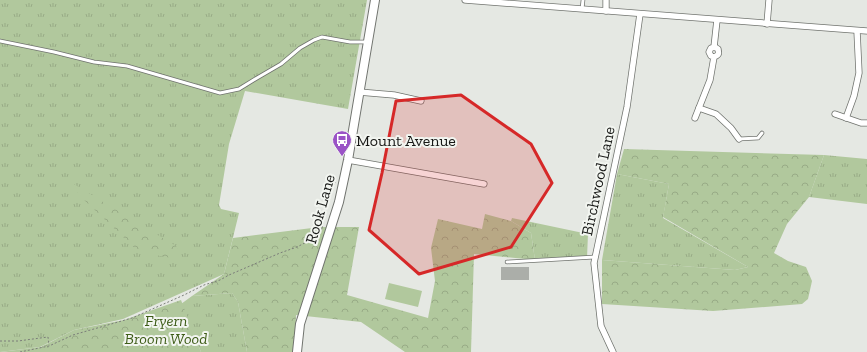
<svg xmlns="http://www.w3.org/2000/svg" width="867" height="352" viewBox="0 0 867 352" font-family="'Zilla Slab',serif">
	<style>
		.grass { fill: url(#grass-tufts) }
		.forest { fill: url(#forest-crowns) }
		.pitch { fill: #b1c89d }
		.building { fill: #abaea9 }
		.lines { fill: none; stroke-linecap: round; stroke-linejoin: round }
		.service-casing { stroke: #70736e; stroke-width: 4.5 }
		.minor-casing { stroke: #70736e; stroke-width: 7 }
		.secondary-casing { stroke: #70736e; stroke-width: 10 }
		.path { stroke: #7b7d79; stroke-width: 1; stroke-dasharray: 2 2; stroke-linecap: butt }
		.service { stroke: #fff; stroke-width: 3 }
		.minor { stroke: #fff; stroke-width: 5.5 }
		.secondary { stroke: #fff; stroke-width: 8 }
		.marked { fill: #d62828; fill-opacity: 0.2; stroke: #d62828; stroke-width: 3; stroke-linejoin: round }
		.labels { text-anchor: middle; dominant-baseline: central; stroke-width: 4; stroke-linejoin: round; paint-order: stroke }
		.poi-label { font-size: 16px; fill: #171816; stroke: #f2f5f0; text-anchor: start }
		.street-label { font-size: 16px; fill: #171816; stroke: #f2f5f0 }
		.park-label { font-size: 16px; font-style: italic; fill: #3d5c17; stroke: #f2f5f0 }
	</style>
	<defs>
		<pattern id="grass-tufts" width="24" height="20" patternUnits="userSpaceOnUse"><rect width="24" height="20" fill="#b1c89d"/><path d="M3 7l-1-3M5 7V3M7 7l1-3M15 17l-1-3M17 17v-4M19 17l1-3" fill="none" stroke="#98ab86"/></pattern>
		<pattern id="forest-crowns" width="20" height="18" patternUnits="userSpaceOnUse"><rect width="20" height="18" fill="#b1c89d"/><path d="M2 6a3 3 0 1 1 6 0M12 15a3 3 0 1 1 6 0" fill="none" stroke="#98ab86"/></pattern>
	</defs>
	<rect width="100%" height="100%" fill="#e5e8e3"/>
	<g class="grass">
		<path d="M0 0H367L348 109 245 91 229 144 219 205 221 209 239 213 224 274 123 319 74 330 40 347 0 352Z"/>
		<path d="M824 155 867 159V204L809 197Z"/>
		<path d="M617 174 669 184 663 218 748 267 735 270 602 260Z"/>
		<path d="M512 218 588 234 587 258 535 260 531 233 511 221Z"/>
		<path d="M232 293 238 302 247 352H201L181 304 192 296Z"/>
	</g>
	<g class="forest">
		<path d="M624 149 824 155 809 197 787 224 774 253 788 261 806 267 812 281 808 299 802 304 713 311 602 304V260L735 270 748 267 663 217 669 184 617 174Z"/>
		<path d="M67 180 176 246 182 260 139 252 84 200Z"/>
		<path d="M485 214 511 221 531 233 535 260 474 254 471 352H405L361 322 296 315 295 352H247L238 302 232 293 192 296 224 274 233 238 320 227H359L347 295 428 318 435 281 431 248 438 219 482 229Z"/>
		<path d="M181 300 201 352H0L41 347 74 330 124 320Z"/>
	</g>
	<path class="pitch" d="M389 283 422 291 418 307 385 299Z"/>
	<rect class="building" x="501" y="267" width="28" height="13"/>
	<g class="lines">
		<defs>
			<g id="service">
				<path d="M582 9 583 0"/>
				<path d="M0 41 54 52 94 62 127 66 220 93 239 89 257 78 281 64 300 48 314 40 322 37 350 42H367"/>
				<path d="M739 139 758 138 762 133"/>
				<path d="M507 262 595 257"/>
			</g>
			<g id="minor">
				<path d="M465 0 867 31"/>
				<path d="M606 11V0"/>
				<path d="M767 24 769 0"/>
				<path d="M714 47 717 20"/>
				<path d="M359 92 394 95 421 101"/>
				<path d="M699 108 716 114 731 128 739 139"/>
				<path d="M835 114 861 123H867"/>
				<path d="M695 118 710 80 714 57C719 55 719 54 718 49 716 47 714 47 711 48L709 52 711 56 714 57"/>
				<path d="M846 118 854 96 859 73 857 31"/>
				<path d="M348 160 484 184"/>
				<path d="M613 352 601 326 594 263 627 107 640 14"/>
			</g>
			<path id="secondary" d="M297 352 300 324 339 202 348 160 375 0"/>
		</defs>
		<use href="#service" class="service-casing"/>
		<use href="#minor" class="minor-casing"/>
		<use href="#secondary" class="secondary-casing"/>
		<g class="path">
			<path d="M322 228C325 215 328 191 336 182"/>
			<path d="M0 341H18L48 337 49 345"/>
			<path d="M20 352 49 346 73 335 132 318 184 295 204 285 220 280 229 275 280 253 297 247 318 236 322 228H323"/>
		</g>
		<use href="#service" class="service"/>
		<use href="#minor" class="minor"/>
		<use href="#secondary" class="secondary"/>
	</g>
	<path class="marked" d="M461 95 531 144 552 183 511 247 419 274 369 230 382 173 396 101Z"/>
	<defs>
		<symbol id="bus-pin" viewBox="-11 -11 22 30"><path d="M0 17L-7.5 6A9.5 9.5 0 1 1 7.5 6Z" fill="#9a53c6" stroke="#f2f5f0"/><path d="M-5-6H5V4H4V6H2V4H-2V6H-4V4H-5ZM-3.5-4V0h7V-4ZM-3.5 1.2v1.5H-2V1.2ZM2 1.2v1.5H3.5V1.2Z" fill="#fff"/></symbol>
	</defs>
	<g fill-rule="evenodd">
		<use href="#bus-pin" x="331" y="129" width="22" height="30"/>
	</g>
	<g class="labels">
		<g class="poi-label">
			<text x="356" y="140">Mount Avenue</text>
		</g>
		<g class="street-label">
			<text transform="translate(598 181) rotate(-78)">Birchwood Lane</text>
			<text transform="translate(320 209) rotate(-74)">Rook Lane</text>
		</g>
		<g class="park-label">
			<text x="166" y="320">Fryern<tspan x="166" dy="18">Broom Wood</tspan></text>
		</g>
	</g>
</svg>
